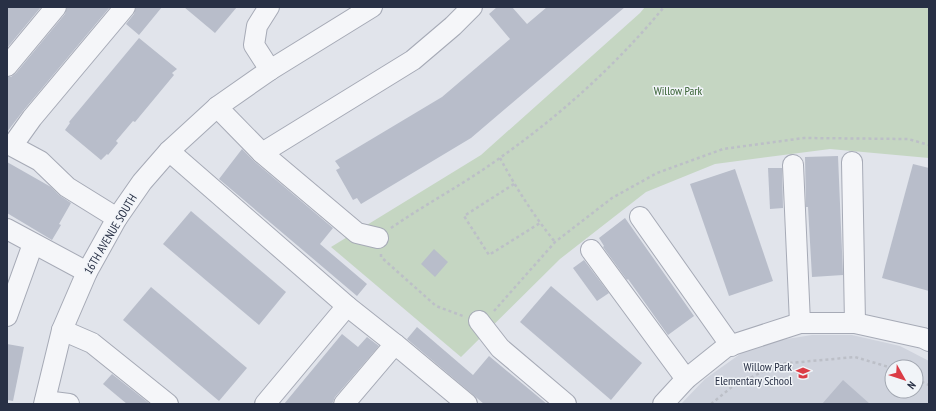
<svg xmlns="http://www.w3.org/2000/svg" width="936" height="411" viewBox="0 0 936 411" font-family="'PT Sans Narrow',sans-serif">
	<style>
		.built { fill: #cfd3dd; fill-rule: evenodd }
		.green { fill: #c5d6c2 }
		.building { fill: #b8bdca }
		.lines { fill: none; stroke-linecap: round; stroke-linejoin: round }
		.minor-casing { stroke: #a6aab6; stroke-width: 22 }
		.path { stroke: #bcbfc7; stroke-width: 2.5; stroke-dasharray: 3 3; stroke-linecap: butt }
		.minor { stroke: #f5f6f9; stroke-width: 20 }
		.labels { text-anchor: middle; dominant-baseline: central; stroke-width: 3; stroke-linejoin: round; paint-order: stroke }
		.park-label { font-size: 12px; fill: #386234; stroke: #f1f4f8 }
		.street-label { font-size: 12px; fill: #283045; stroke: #f1f4f8 }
		.poi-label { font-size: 12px; fill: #283045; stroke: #f1f4f8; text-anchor: end }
	</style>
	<rect width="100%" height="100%" fill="#e1e4eb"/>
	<path class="built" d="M812 335H852L900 346 929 361V404H681L705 379 743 352 774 341ZM892 367H916V391H892Z"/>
	<path class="green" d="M645 7H929V158L830 149 715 164 646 192 560 259 461 357 331 247 481 155 640 13Z"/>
	<g class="building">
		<path d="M7 7H41L7 48Z"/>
		<path d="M67 7H110L23 111 7 132V77H11L16 73 65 14Z"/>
		<path d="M136 7H162L139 35 126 24 134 14Z"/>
		<path d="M184 7H237L215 33Z"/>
		<path d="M497 7H512L527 24 547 7H625L471 138 361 204 357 198 353 200 336 170 340 168 335 161 442 97 510 39 489 14Z"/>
		<path d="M139 38 177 69 172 73 174 75 135 122 133 121 116 141 118 143 108 155 107 154 101 160 65 130 70 123 69 122Z"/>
		<path d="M242 149 255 162 333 228 320 244 367 284 357 296 219 179Z"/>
		<path d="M838 156 843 275 812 277 808 207H806L805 157Z"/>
		<path d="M7 162 51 187 59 195 71 203 59 224 61 225 52 240 7 213Z"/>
		<path d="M913 164 929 168V291L882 278Z"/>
		<path d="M768 168H782L783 208 770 209Z"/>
		<path d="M735 169 773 281 729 296 690 184Z"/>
		<path d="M191 211 286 292 259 325 163 244Z"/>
		<path d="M625 218 694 316 668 335 628 279 627 280 603 247 604 246 599 238Z"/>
		<path d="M434 249 448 262 435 277 421 264Z"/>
		<path d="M584 260 609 293 597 301 573 268Z"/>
		<path d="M551 286 642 363 611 400 520 322Z"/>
		<path d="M151 287 247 368 219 401 123 320Z"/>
		<path d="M417 327 473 375 489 356 547 404H484L407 339Z"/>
		<path d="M342 334 358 347 367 337 379 346 335 397 332 404H284Z"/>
		<path d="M7 344 24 347 13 401 7 400Z"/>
		<path d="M112 374 150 404H127L103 384Z"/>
		<path d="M843 380 870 404H822Z"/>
	</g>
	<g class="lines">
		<defs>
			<g id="minor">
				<path d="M269 7 257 26 254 45 270 70"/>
				<path d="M7 66 56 7"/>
				<path d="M217 107 262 153 357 233 378 238"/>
				<path d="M169 151 347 306 265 404"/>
				<path d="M262 153 413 60 453 26 472 7"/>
				<path d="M852 162 855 323"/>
				<path d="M793 165 800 323"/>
				<path d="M640 217 731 346"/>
				<path d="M117 218 67 187 40 161 12 146 32 118 125 7"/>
				<path d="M7 229 87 272"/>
				<path d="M591 250 686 379"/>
				<path d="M347 306 395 344"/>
				<path d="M7 316 33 244"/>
				<path d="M479 321 500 348 566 404"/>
				<path d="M62 330 92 343 168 404"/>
				<path d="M45 401 69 404"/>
				<path d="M44 404 62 330 87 272 117 218 142 182 169 151 217 107 270 70 372 7"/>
				<path d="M344 404 395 344 467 404"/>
				<path d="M663 404 686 379 726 347 800 323H855L923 338 929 341"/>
			</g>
		</defs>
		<use href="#minor" class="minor-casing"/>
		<g class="path">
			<path d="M500 158C516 188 534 216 555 242"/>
			<path d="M514 184 464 216 489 255 540 223"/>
			<path d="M391 228C427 203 466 183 501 157 562 114 617 64 664 7"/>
			<path d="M381 254V257L436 306 463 316"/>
			<path d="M494 311 555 242 612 198 657 173 723 149 804 138 908 139 929 145"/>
			<path d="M916 379 929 385"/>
			<path d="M711 404 733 386 779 364 855 357 892 368"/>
		</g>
		<use href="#minor" class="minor"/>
	</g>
	<defs>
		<symbol id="school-bare" viewBox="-9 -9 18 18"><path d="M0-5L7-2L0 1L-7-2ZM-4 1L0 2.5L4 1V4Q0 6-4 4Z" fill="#db3c46" stroke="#f1f4f8" stroke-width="2.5" paint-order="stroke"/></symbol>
	</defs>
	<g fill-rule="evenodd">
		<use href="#school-bare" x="793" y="363" width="20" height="20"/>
	</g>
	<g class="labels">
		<g class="park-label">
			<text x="678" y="90">Willow Park</text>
		</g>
		<g class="street-label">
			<text transform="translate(110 234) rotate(-59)">16TH AVENUE SOUTH</text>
		</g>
		<g class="poi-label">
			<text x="792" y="366">Willow Park<tspan x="792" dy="14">Elementary School</tspan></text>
		</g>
	</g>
	<rect width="936" height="411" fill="none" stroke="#283045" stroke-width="16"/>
	<g transform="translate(904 379) rotate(129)"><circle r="19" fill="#f1f4f8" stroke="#a1a6b0"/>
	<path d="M0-3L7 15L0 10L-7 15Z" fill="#db3c46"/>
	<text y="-6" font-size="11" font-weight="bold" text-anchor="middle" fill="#283045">N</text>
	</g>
</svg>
